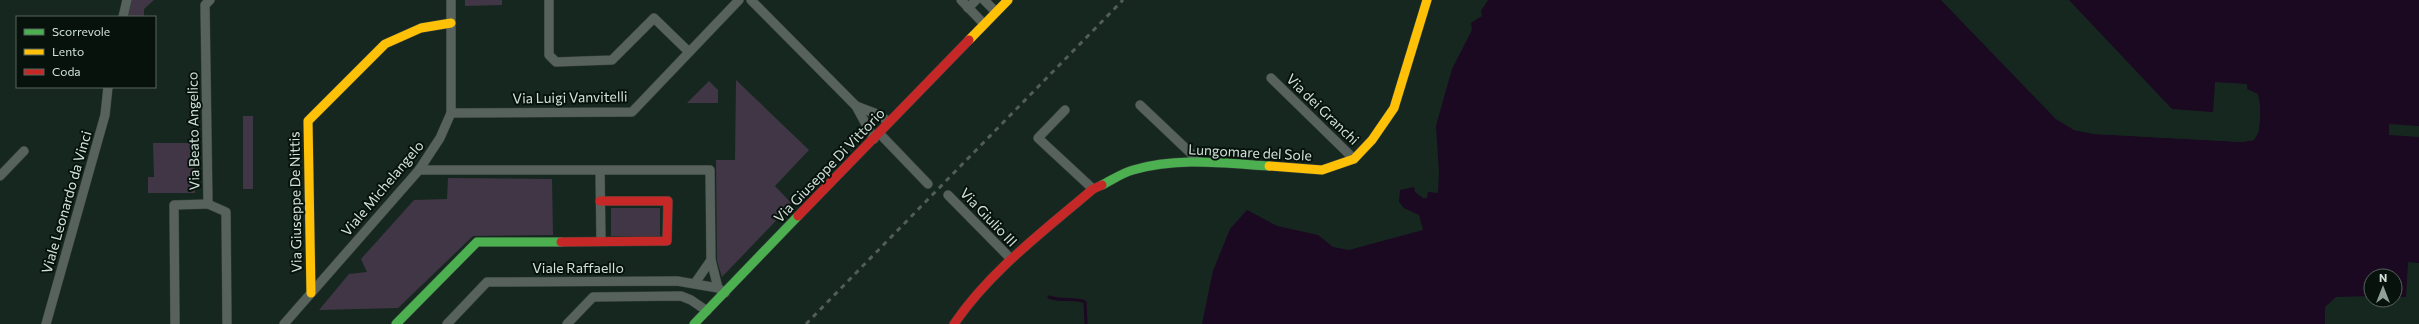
<svg xmlns="http://www.w3.org/2000/svg" width="2419" height="324" viewBox="0 0 2419 324" font-family="Commissioner,sans-serif">
	<style>
		.green { fill: #413645 }
		.water { fill: #1b0821 }
		.pier { fill: #16271f }
		.lines { fill: none; stroke-linecap: round; stroke-linejoin: round }
		.stream { stroke: #1b0821; stroke-width: 3 }
		.street-casing { stroke: #35413b; stroke-width: 10 }
		.fast-casing { stroke: #35413b; stroke-width: 10 }
		.slow-casing { stroke: #35413b; stroke-width: 10 }
		.jam-casing { stroke: #35413b; stroke-width: 10 }
		.street { stroke: #57625d; stroke-width: 9 }
		.fast { stroke: #4caf50; stroke-width: 9 }
		.slow { stroke: #ffc107; stroke-width: 9 }
		.jam { stroke: #c62828; stroke-width: 9 }
		.rail { stroke: #525d57; stroke-width: 3; stroke-dasharray: 5 5; stroke-linecap: butt }
		.labels { text-anchor: middle; dominant-baseline: central; stroke-width: 4; stroke-linejoin: round; paint-order: stroke }
		.street-label { font-size: 14px; fill: #d1e1d9; stroke: #07120d }
	</style>
	<rect width="100%" height="100%" fill="#16271f"/>
	<g class="green">
		<path d="M132 0H154L144 9V17H128Z"/>
		<path d="M465 0H502V5L465 6Z"/>
		<path d="M736 80 809 150 775 186 792 204 722 277 717 261 716 160H735Z"/>
		<path d="M709 81 718 90V103H687Z"/>
		<rect x="243" y="116" width="10" height="73"/>
		<path d="M153 143H194L195 193H148V177H154Z"/>
		<path d="M448 178 552 179 553 235 473 236 398 308 319 310 349 274 367 272 361 259 414 200 447 199Z"/>
		<rect x="611" y="208" width="49" height="28"/>
	</g>
	<path class="water" d="M1488 0H1941L2056 119 2074 130 2094 134 2242 142 2254 140C2262 127 2261 110 2258 95L2247 89V84L2215 82 2213 112 2172 109 2069 0H2419V126L2389 124V135L2419 137V263L2408 262 2406 297H2395V276H2371V296L2336 297 2325 307V324H1202L1213 271 1230 229 1247 210 1277 226 1318 235 1333 247 1349 250 1423 230 1419 215 1404 208 1399 202 1400 190 1414 187 1415 192 1423 198H1427L1428 192 1438 193 1439 173 1436 126 1452 69 1472 30 1471 23 1482 16 1481 11Z"/>
	<path class="pier" d="M1941 0H1944L2058 118 2075 128 2094 132 2242 140 2252 138 2257 131 2258 105 2256 96 2245 90 2247 89 2258 94 2260 105 2259 131 2254 140 2242 142 2094 134 2074 130 2056 119Z"/>
	<g class="lines">
		<path class="stream" d="M1049 297C1062 302 1074 297 1085 302L1086 324"/>
		<defs>
			<g id="street">
				<path d="M210 0 205 5 208 204 226 212 227 324"/>
				<path d="M549 0V55L556 62 612 60 654 18 689 52"/>
				<path d="M751 0 856 106 874 139"/>
				<path d="M961 0 984 24"/>
				<path d="M984 0 996 12"/>
				<path d="M968 8 976 0"/>
				<path d="M123 17 127 0"/>
				<path d="M1271 78 1354 159"/>
				<path d="M1140 105 1199 161"/>
				<path d="M856 106 877 114 889 122"/>
				<path d="M1065 110 1038 138 1093 189"/>
				<path d="M451 113 632 112 739 0"/>
				<path d="M879 133 928 184"/>
				<path d="M419 170H710L711 260 695 283"/>
				<path d="M600 171 601 241"/>
				<path d="M0 176 24 151"/>
				<path d="M948 195 1011 259"/>
				<path d="M711 260 718 288"/>
				<path d="M46 324 105 115 108 87"/>
				<path d="M175 324 174 205 208 204"/>
				<path d="M284 324 419 170 440 138 451 113V0"/>
				<path d="M447 324 487 282 677 281 718 288 725 293"/>
				<path d="M567 324 593 297 681 296 691 300 707 311"/>
			</g>
			<g id="fast">
				<path d="M1102 185C1112 180 1122 173 1133 170 1177 157 1223 163 1269 166"/>
				<path d="M396 324 477 242H561"/>
				<path d="M694 324 798 216"/>
			</g>
			<g id="slow">
				<path d="M969 40 1008 0"/>
				<path d="M1269 166 1322 170 1354 159 1372 140 1394 108 1427 0"/>
				<path d="M311 293 308 121 385 44 421 28 451 23"/>
			</g>
			<g id="jam">
				<path d="M798 216 969 40"/>
				<path d="M561 242 667 241 668 201H600"/>
				<path d="M954 324C991 270 1044 231 1093 189L1102 185"/>
			</g>
		</defs>
		<use href="#street" class="street-casing"/>
		<use href="#fast" class="fast-casing"/>
		<use href="#slow" class="slow-casing"/>
		<use href="#jam" class="jam-casing"/>
		<use href="#street" class="street"/>
		<use href="#fast" class="fast"/>
		<use href="#slow" class="slow"/>
		<use href="#jam" class="jam"/>
		<path class="rail" d="M806 324 1123 0"/>
	</g>
	<g class="labels">
		<g class="street-label">
			<text transform="translate(570 97) rotate(-1)">Via Luigi Vanvitelli</text>
			<text transform="translate(1323 109) rotate(44)">Via dei Granchi</text>
			<text transform="translate(193 131) rotate(-91)">Via Beato Angelico</text>
			<text transform="translate(1250 152) rotate(3)">Lungomare del Sole</text>
			<text transform="translate(829 165) rotate(-46)">Via Giuseppe Di Vittorio</text>
			<text transform="translate(382 188) rotate(-50)">Viale Michelangelo</text>
			<text transform="translate(66 202) rotate(-74)">Viale Leonardo da Vinci</text>
			<text transform="translate(295 202) rotate(-91)">Via Giuseppe De Nittis</text>
			<text transform="translate(989 217) rotate(46)">Via Giulio III</text>
			<text x="578" y="267">Viale Raffaello</text>
		</g>
	</g>
	<rect x="16" y="16" width="140" height="72" fill="#07120d" stroke="#58655f"/>
	<rect x="24" y="29" width="20" height="6" fill="#4caf50" stroke="#58655f"/>
	<text x="52" y="36" font-size="12" fill="#d1e1d9">Scorrevole</text>
	<rect x="24" y="49" width="20" height="6" fill="#ffc107" stroke="#58655f"/>
	<text x="52" y="56" font-size="12" fill="#d1e1d9">Lento</text>
	<rect x="24" y="69" width="20" height="6" fill="#c62828" stroke="#58655f"/>
	<text x="52" y="76" font-size="12" fill="#d1e1d9">Coda</text>
	<g transform="translate(2383 288)"><circle r="19" fill="#07120d" stroke="#58655f"/>
	<path d="M0-3L7 15L0 10L-7 15Z" fill="#90a098"/>
	<text y="-6" font-size="11" font-weight="bold" text-anchor="middle" fill="#d1e1d9">N</text>
	</g>
</svg>
